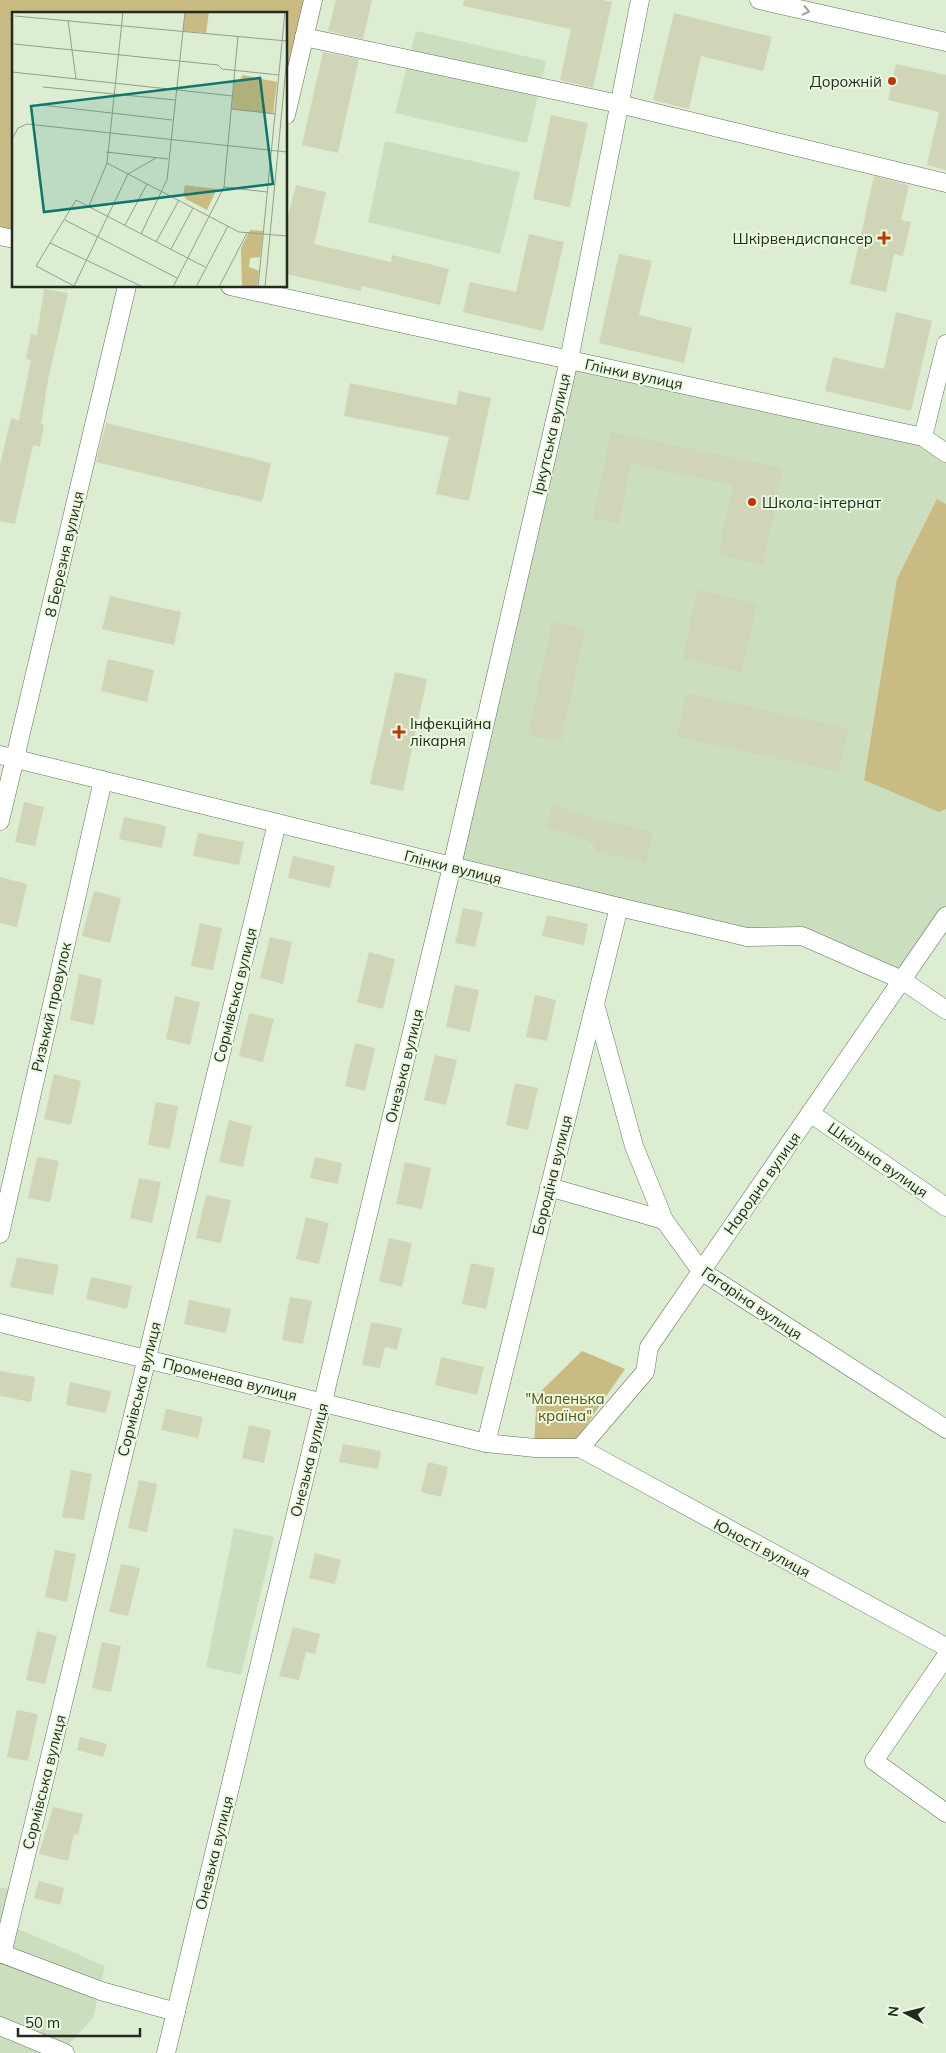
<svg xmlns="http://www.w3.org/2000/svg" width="946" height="2053" viewBox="0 0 946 2053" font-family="Mulish,sans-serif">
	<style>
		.built { fill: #cbdfbf }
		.green { fill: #cabb82 }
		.building { fill: #d0d5b7 }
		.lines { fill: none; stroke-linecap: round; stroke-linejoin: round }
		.minor-casing { stroke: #62715a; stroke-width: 19 }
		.minor { stroke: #fff; stroke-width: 18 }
		.oneway { stroke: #9c9f9b }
		.poi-dot { fill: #bf3704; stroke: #e9fadf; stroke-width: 2 }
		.labels { text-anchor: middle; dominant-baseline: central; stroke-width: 4; stroke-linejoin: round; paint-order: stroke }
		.poi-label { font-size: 15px; fill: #242a20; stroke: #e9fadf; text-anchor: end }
		.street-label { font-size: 15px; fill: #242a20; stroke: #e9fadf }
		.park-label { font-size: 15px; fill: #605215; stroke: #e9fadf }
		.inset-road { fill: none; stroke: #929f8b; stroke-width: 1 }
		.view { fill: #0f766e; fill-opacity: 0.15; stroke: #0f766e; stroke-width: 2.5 }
		.inset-edge { fill: none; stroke: #242a20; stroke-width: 2.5 }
	</style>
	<rect width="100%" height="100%" fill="#dcedd2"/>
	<g class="built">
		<path d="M416 31 546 61 527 143 395 113Z"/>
		<path d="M385 141 520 172 500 254 368 222Z"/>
		<path d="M569 360 923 437 946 453V504L938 499 939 812 946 809V916L902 980 802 936 747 937 452 866Z"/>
		<path d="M234 1528 274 1537 241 1675 206 1667Z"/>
		<path d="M0 1887 17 1891 9 1925 105 1966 93 2018 61 2053H0Z"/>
	</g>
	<g class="green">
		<path d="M0 0H313L286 114V14H14V238L0 235Z"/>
		<path d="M937 499 946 504V809L939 812 864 780 897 579Z"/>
		<path d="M582 1351 625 1369 574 1443 534 1444 537 1395Z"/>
	</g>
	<g class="building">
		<path d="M336 0H372L363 39 328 31Z"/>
		<path d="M464 0H602L612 2 593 88 560 80 571 29 463 6Z"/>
		<path d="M674 13 772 37 763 71 701 56 689 109 653 100Z"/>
		<path d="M323 52 359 59 338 153 302 145Z"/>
		<path d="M896 64 946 75V170L927 165 939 112 888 100Z"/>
		<path d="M551 115 588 123 570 207 533 199Z"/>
		<path d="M874 176 909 185 901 220 911 222 903 256 894 254 886 292 850 284Z"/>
		<path d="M296 185 326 192 314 244 391 262 392 255 449 269 440 305 362 286 361 291 286 274V225Z"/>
		<path d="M529 234 564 242 543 331 463 312 470 282 516 292Z"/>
		<path d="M619 254 652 261 639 315 692 328 684 363 599 343Z"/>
		<path d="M44 289 68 293 48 380 41 424 44 425 40 447 33 445 15 524 0 521V465L11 418 19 420 31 360 26 359 31 334 37 335Z"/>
		<path d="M896 312 932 321 911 411 825 391 833 357 884 369Z"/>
		<path d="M350 383 456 405 459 391 491 398 469 501 436 494 449 437 344 416Z"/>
		<path d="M106 423 271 463 262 502 96 462Z"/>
		<path d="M611 432 783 468 763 565 718 555 733 485 631 464 619 524 593 518Z"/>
		<path d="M697 590 757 603 742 672 683 659Z"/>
		<path d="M110 596 181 612 174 645 102 629Z"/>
		<path d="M552 622 585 629 561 742 528 735Z"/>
		<path d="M108 659 154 670 147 702 101 691Z"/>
		<path d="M395 672 427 679 403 791 370 784Z"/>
		<path d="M686 693 848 728 839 772 677 737Z"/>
		<path d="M24 802 44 807 35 846 15 842Z"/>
		<path d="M553 804 592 818 653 832 646 863 594 851 596 844 546 826Z"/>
		<path d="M124 817 166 826 162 848 119 839Z"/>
		<path d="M198 833 244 842 239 865 193 856Z"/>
		<path d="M293 856 335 866 330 888 288 878Z"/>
		<path d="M0 877 27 884 17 927 0 923Z"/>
		<path d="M94 891 121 898 110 943 82 936Z"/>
		<path d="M463 908 483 912 475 947 455 943Z"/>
		<path d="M547 915 588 924 584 945 542 936Z"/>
		<path d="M200 923 222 928 213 970 191 966Z"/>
		<path d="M270 937 292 942 283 984 260 978Z"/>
		<path d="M369 952 395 959 383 1009 357 1002Z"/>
		<path d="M79 974 102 979 94 1025 70 1020Z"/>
		<path d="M455 985 479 990 470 1032 446 1027Z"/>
		<path d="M535 995 556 1000 547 1041 526 1037Z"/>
		<path d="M175 996 200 1002 190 1045 166 1039Z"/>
		<path d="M249 1013 274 1019 263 1062 239 1056Z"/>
		<path d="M355 1043 375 1048 365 1091 345 1086Z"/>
		<path d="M435 1055 457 1060 446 1105 424 1100Z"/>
		<path d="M54 1074 81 1081 71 1125 44 1119Z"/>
		<path d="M515 1083 538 1088 528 1130 506 1125Z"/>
		<path d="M156 1102 178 1106 170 1149 148 1145Z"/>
		<path d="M229 1120 252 1126 243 1167 219 1162Z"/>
		<path d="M37 1157 59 1161 50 1202 28 1198Z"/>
		<path d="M315 1157 342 1163 338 1184 310 1178Z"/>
		<path d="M405 1162 431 1168 422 1209 396 1204Z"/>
		<path d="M139 1178 161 1182 152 1223 130 1218Z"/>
		<path d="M206 1195 231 1200 221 1243 196 1238Z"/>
		<path d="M306 1217 329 1223 319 1264 296 1259Z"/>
		<path d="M389 1238 412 1243 402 1287 379 1281Z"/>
		<path d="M17 1257 59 1265 53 1295 10 1287Z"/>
		<path d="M471 1263 495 1268 486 1309 462 1304Z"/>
		<path d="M91 1277 132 1286 127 1309 86 1299Z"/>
		<path d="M290 1297 312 1301 303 1344 282 1340Z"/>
		<path d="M189 1300 231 1309 226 1333 184 1324Z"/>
		<path d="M371 1322 402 1328 397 1350 385 1347 380 1368 362 1365Z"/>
		<path d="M441 1357 484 1367 477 1395 435 1385Z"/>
		<path d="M0 1371 35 1377 31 1402 0 1396Z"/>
		<path d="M70 1382 111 1391 106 1413 66 1405Z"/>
		<path d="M166 1409 203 1417 198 1438 161 1430Z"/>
		<path d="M249 1425 271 1430 264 1463 242 1458Z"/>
		<path d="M343 1444 381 1451 378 1469 339 1462Z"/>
		<path d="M428 1462 448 1467 441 1497 421 1492Z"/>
		<path d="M71 1470 92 1474 84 1520 62 1517Z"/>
		<path d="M139 1480 157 1484 147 1532 128 1528Z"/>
		<path d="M55 1550 76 1554 67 1602 45 1597Z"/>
		<path d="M315 1553 341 1560 335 1584 309 1578Z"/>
		<path d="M121 1564 140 1568 128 1616 109 1612Z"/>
		<path d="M293 1627 320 1634 315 1654 306 1652 299 1680 279 1676Z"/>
		<path d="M37 1631 57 1636 45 1684 26 1680Z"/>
		<path d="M102 1642 121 1646 111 1692 92 1688Z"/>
		<path d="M17 1710 38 1714 28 1761 7 1757Z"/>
		<path d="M80 1737 107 1744 103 1757 77 1750Z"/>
		<path d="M53 1807 83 1814 78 1835 74 1834 68 1861 39 1854Z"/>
		<path d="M39 1881 64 1888 60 1905 34 1898Z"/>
	</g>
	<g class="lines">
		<defs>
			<g id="minor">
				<path d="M759 0 946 42"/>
				<path d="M304 37 619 104 946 183"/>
				<path d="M286 115 313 0"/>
				<path d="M0 236 14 239"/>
				<path d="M230 286 923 437 946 453"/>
				<path d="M923 437 946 344"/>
				<path d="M0 755 619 907 747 937 802 936 902 980 946 1010"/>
				<path d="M0 821 127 286"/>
				<path d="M595 1004 634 1146 664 1220 701 1271 946 1429"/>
				<path d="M810 1113 946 1207"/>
				<path d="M549 1187 664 1220"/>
				<path d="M0 1234 103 780"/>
				<path d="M0 1323 486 1443 535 1448H580"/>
				<path d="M486 1443 619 907"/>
				<path d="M580 1448 645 1372 649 1347 946 916"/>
				<path d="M580 1448 946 1647"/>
				<path d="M946 1656 874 1761 946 1813"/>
				<path d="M0 1953 101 1991 176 2012"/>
				<path d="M2 1954 277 823"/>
				<path d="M0 2026 65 2053"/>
				<path d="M166 2053 452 866 507 628 569 360 640 0"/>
			</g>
		</defs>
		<use href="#minor" class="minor-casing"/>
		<use href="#minor" class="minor"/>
	</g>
	<defs><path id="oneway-chevron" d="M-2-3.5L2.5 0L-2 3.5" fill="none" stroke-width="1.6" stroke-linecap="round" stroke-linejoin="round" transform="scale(1.25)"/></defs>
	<use class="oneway" href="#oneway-chevron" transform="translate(806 11) rotate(13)"/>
	<g class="poi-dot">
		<circle cx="892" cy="81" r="5"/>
		<path d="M881.5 230.5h5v5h5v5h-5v5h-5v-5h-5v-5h5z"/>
		<circle cx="752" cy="502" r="5"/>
		<path d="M396.5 724.5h5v5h5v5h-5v5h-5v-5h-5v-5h5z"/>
	</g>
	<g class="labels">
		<g class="poi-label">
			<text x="882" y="81">Дорожній</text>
			<text x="873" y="238">Шкірвендиспансер</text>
			<text x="762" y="502" text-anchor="start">Школа-інтернат</text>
			<text x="410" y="723" text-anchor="start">Інфекційна<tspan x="410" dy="17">лікарня</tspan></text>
		</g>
		<g class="street-label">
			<text transform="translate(634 374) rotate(12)">Глінки вулиця</text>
			<text transform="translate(551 434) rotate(-77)">Іркутська вулиця</text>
			<text transform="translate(64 554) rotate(-77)">8 Березня вулиця</text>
			<text transform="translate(453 867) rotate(14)">Глінки вулиця</text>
			<text transform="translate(235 995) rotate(-76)">Сормівська вулиця</text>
			<text transform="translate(51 1007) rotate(-77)">Ризький провулок</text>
			<text transform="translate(404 1066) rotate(-76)">Онезька вулиця</text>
			<text transform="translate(878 1160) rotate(35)">Шкільна вулиця</text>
			<text transform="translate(552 1175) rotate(-76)">Бородіна вулиця</text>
			<text transform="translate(762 1183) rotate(-55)">Народна вулиця</text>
			<text transform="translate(752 1303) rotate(34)">Гагаріна вулиця</text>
			<text transform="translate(230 1379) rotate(14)">Променева вулиця</text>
			<text transform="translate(139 1389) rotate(-76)">Сормівська вулиця</text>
			<text transform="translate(309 1460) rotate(-76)">Онезька вулиця</text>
			<text transform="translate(762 1548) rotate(28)">Юності вулиця</text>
			<text transform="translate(44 1782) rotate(-76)">Сормівська вулиця</text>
			<text transform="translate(214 1853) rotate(-76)">Онезька вулиця</text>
		</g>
		<g class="park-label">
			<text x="565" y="1398">"Маленька<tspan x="565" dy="17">країна"</tspan></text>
		</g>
	</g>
	<g transform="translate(12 12)">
		<rect width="275" height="275" fill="#dcedd2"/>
		<path d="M173 0H197L194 21 171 19ZM231 63 265 70 261 102 220 97 222 67 227 68ZM173 173 205 177 195 198 174 187 171 182ZM238 218 251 219 248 245 238 246 237 255 247 259 245 275H230L229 236Z" fill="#cabb82"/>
		<path class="inset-road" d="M3 4 275 29M56 8 64 67M2 32 206 53 210 57 267 63M0 60 221 84M31 75 163 88M30 93 160 108M219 97 264 102M0 127 6 116 15 112 275 140M94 140 156 147M95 151 227 220 275 224M212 175 255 180M77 194 95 151 111 0M53 208 165 266M113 213 135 172M129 222 155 168 173 0M144 230 167 188M38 231 131 275M159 237 181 196M62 274 116 162 144 146M64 275 24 254 64 188 193 255M161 275 212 175 226 24M184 275 216 214M207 275 235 221M246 275 273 0M253 275 275 45"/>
		<path class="view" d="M248 66 261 172 32 200 19 94Z"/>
		<rect width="275" height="275" class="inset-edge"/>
	</g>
	<g transform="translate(906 2013) rotate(277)" stroke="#e9fadf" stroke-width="4" paint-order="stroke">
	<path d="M0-4L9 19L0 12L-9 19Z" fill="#242a20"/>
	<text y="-8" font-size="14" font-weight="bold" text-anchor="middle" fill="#242a20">N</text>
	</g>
	<path d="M18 2028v8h122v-8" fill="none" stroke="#242a20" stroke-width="2.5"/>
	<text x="25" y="2028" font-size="15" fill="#242a20" stroke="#e9fadf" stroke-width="4" paint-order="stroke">50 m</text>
</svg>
